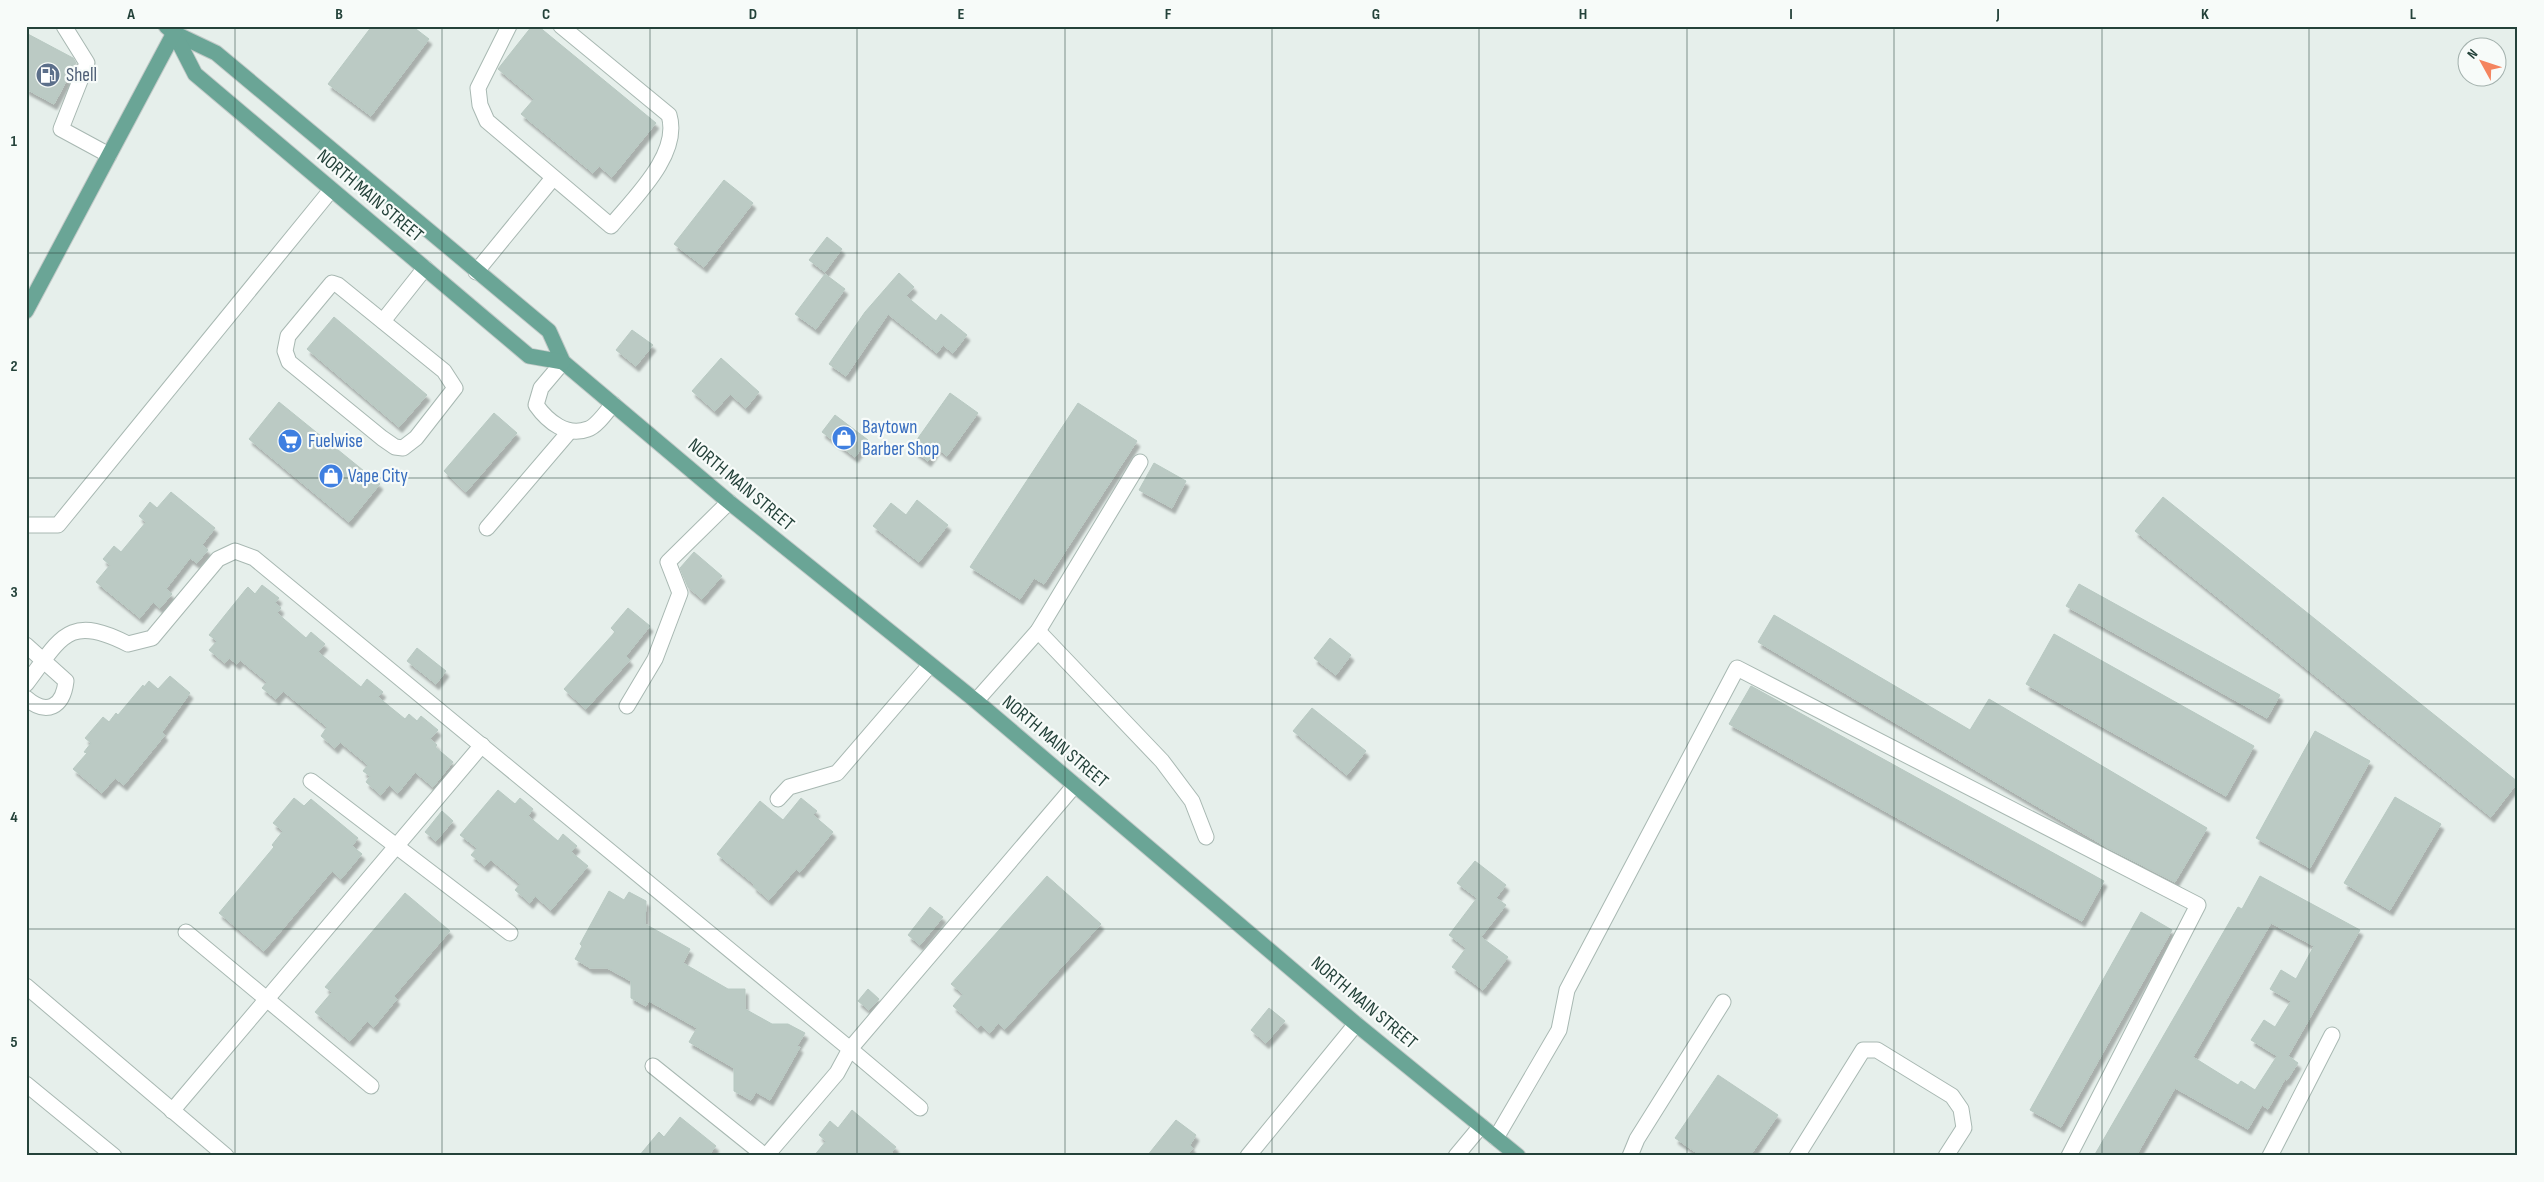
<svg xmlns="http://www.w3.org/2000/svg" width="2544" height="1182" viewBox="0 0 2544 1182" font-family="'Sofia Sans Condensed',sans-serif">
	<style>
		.building { fill: #bbcac4; stroke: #b8c9c2; fill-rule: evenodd; filter: url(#shadow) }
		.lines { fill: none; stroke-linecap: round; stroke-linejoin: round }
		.minor-casing { stroke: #a8b8b2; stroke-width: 17 }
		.major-casing { stroke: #c2cac8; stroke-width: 17 }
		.minor { stroke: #fff; stroke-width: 15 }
		.major { stroke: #6aa596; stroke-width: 15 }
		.grid { fill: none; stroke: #24423a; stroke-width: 1; stroke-opacity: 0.55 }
		.labels { text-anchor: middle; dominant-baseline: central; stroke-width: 4.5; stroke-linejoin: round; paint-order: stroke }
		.service-label { font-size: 19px; fill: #4e5e75; stroke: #f7fbf9; text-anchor: start }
		.street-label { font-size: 19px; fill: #24423a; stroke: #f7fbf9 }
		.shop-label { font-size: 19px; fill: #366cbe; stroke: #f7fbf9; text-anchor: start }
		.neatline { fill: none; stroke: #24423a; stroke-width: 2 }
		.grid-label { font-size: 16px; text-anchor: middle; font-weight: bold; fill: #24423a }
	</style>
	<defs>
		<filter id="shadow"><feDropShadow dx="3" dy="5.5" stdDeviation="1" flood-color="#0004"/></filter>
	</defs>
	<rect width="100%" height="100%" fill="#e6efeb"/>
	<g class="building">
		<path d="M372 26H412L429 39 371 116 328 84Z"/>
		<path d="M532 26H538L656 123 612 177 599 166 593 173 521 114 534 99 498 69Z"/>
		<path d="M26 33 73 58 76 63 54 104 26 89Z"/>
		<path d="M724 180 753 203 704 267 674 244Z"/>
		<path d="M827 237 842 249 825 272 809 260Z"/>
		<path d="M899 273 914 287 906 296 936 321 941 314 967 335 953 353 943 345 937 353 888 314 846 376 829 364 865 312Z"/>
		<path d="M825 274 845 289 816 329 795 314Z"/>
		<path d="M334 317 427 395 399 427 307 349Z"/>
		<path d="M632 330 653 345 636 366 616 350Z"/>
		<path d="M721 358 759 392 746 408 730 394 715 411 692 391Z"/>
		<path d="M950 393 978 413 947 456 937 448 928 461 911 448Z"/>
		<path d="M279 402 380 484 349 522 249 439Z"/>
		<path d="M1078 403 1137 441 1044 584 1034 578 1020 599 970 567Z"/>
		<path d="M494 413 517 433 466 492 444 471Z"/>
		<path d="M835 415 868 440 855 457 822 432Z"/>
		<path d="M1154 463 1186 481 1172 508 1139 490Z"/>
		<path d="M171 492 215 528 202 545 208 550 197 563 190 558 166 589 172 594 160 608 153 602 140 618 96 582 110 565 103 559 114 546 121 552 146 522 139 516 150 502 157 508Z"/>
		<path d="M2163 497 2518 782 2491 817 2135 531Z"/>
		<path d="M917 500 948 525 919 562 873 526 891 503 906 515Z"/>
		<path d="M694 552 722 576 702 599 688 587 680 568Z"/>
		<path d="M2079 584 2280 695 2267 718 2066 606Z"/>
		<path d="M262 585 279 598 275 603 281 608 277 613 306 638 311 632 325 644 318 652 361 687 367 679 383 692 378 697 405 719 409 714 417 721 421 716 438 730 430 739 437 745 435 747 453 762 433 787 415 772 398 793 389 785 381 795 366 782 370 776 363 771 368 765 340 742 335 748 321 736 327 727 283 691 276 699 262 688 267 682 240 660 237 664 229 658 225 663 209 650 217 641 209 635 246 589 248 587 255 594Z"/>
		<path d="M628 608 650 626 626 656 630 660 586 709 564 689 615 632 611 628Z"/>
		<path d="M1774 615 1970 730 1989 699 2207 828 2175 882 2108 848 1758 642Z"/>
		<path d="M2054 634 2254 746 2226 796 2026 684Z"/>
		<path d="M1330 638 1351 655 1336 675 1314 658Z"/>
		<path d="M417 648 446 671 436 684 407 661Z"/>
		<path d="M170 676 190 693 162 732 165 735 124 785 115 778 102 793 73 769 87 753 84 752 91 743 85 738 103 717 109 722 116 713 118 715 143 685 144 687 149 681 158 689Z"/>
		<path d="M1751 686 2104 881 2082 921 1729 724Z"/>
		<path d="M1312 708 1366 751 1347 775 1293 731Z"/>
		<path d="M2315 731 2370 761 2310 868 2256 838Z"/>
		<path d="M498 790 515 804 520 798 533 809 528 816 558 841 563 834 577 846 571 852 588 866 551 910 535 896 530 903 515 890 520 884 491 860 485 866 471 855 477 848 460 835Z"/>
		<path d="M2395 797 2441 824 2390 910 2344 883Z"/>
		<path d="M294 798 304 806 311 799 358 838 352 846 362 854 341 879 332 871 264 951 219 913 274 847 272 845 283 831 273 823Z"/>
		<path d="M801 798 817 811 813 815 833 832 800 872 796 869 769 900 753 886 755 885 717 854 760 801 783 820Z"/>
		<path d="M442 811 453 821 436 841 425 832Z"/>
		<path d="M1475 861 1506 885 1496 898 1506 905 1481 937 1508 957 1483 990 1452 967 1466 948 1449 935 1477 898 1457 883Z"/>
		<path d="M1047 876 1101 924 1005 1029 998 1023 990 1033 981 1025 978 1028 953 1006 963 994 951 984Z"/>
		<path d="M2260 876 2360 930 2288 1056 2298 1063 2287 1080 2285 1079 2268 1109 2262 1105 2248 1129 2175 1088 2136 1156H2094L2238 907 2242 909ZM2271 923 2314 946 2296 979 2281 970 2270 989 2291 1001 2275 1027 2264 1020 2251 1040 2277 1056 2255 1090 2241 1081 2238 1085 2193 1057Z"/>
		<path d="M609 891 624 900 629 892 646 901 645 924 690 949 683 963 728 989H745V1009L772 1024H788L805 1033 797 1046 800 1047 770 1100 756 1092 751 1100 734 1091V1068L689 1042 697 1028 649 1001 646 1006 631 998V981L607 968H590L575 959 582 946 580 944Z"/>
		<path d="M405 893 450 931 394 996 397 999 374 1027 367 1021 350 1041 315 1012 332 992 325 987Z"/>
		<path d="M930 907 943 917 920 945 908 935Z"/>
		<path d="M2141 912 2172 930 2061 1127 2030 1110Z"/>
		<path d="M868 989 879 999 869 1010 858 1001Z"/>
		<path d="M1269 1008 1285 1021 1266 1043 1251 1030Z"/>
		<path d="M1718 1075 1778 1115 1750 1156H1701L1675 1138Z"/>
		<path d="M852 1110 896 1147 889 1156H814L826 1141 819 1135 830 1121 838 1128Z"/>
		<path d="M680 1117 716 1146 708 1156H639L659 1132 664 1137Z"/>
		<path d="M1176 1120 1196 1135 1190 1145 1193 1148 1186 1156H1147Z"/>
	</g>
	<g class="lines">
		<defs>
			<g id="minor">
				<path d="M64 26 87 63 61 129 109 155"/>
				<path d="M509 26 478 88 480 105 487 121 611 226C634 198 681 154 669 115L561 26"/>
				<path d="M476 272 553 178"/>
				<path d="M332 283 338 285 444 371 455 388 416 438 403 448 395 447 382 438 289 362 285 351 288 336Z"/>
				<path d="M383 321 425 268"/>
				<path d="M563 362 541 388 536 405C548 422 567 437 588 429 597 426 607 411 613 404"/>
				<path d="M26 525H58L331 190"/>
				<path d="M487 528 569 432"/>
				<path d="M1038 631 1162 761 1192 801 1206 837"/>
				<path d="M26 645 66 681C63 707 47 716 26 698"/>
				<path d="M26 684C61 638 68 613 128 644L152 638 218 559 235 551 254 558 850 1049 837 1073 766 1156"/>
				<path d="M976 701 1038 631 1140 462"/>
				<path d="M627 706 655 659 680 593 668 562 729 502"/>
				<path d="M311 781 510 933"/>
				<path d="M778 799 789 787 837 773 930 665"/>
				<path d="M186 932 371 1086"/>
				<path d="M26 986 226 1156"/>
				<path d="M653 1066 765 1156"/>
				<path d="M26 1084 114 1156"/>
				<path d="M920 1108 850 1049 1075 785"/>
				<path d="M172 1111 482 745"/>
				<path d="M1496 1138 1559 1030 1567 990 1737 668 2198 905 2069 1156"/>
				<path d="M1248 1156 1356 1024"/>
				<path d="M1456 1156 1481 1126"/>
				<path d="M1630 1156 1637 1139 1723 1002"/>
				<path d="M1797 1156 1863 1050H1877L1952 1096 1961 1109 1964 1128 1946 1156"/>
				<path d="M2270 1156 2332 1035"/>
			</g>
			<g id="major">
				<path d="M166 26 174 33 216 53 549 331 563 362 729 502 976 701 1356 1024 1518 1156"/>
				<path d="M174 33 195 74 529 356 563 362"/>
				<path d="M26 311 174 33"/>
			</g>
		</defs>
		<use href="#minor" class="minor-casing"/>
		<use href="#major" class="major-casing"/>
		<use href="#minor" class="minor"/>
		<use href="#major" class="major"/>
	</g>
	<path class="grid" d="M235 26V1156M442 26V1156M650 26V1156M857 26V1156M1065 26V1156M1272 26V1156M1479 26V1156M1687 26V1156M1894 26V1156M2102 26V1156M2309 26V1156M26 253H2518M26 478H2518M26 704H2518M26 929H2518"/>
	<defs>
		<symbol id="fuel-disc" viewBox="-11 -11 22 22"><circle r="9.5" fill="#5c6f8a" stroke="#f7fbf9"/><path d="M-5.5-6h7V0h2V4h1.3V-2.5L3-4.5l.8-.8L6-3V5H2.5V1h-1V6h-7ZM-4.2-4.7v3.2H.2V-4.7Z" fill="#fff"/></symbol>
		<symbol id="shop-disc" viewBox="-11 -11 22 22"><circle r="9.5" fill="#3f7fe0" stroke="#f7fbf9"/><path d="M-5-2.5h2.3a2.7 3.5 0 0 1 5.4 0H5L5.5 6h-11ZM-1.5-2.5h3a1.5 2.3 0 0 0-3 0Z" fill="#fff"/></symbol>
		<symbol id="supermarket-disc" viewBox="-11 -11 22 22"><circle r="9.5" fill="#3f7fe0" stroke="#f7fbf9"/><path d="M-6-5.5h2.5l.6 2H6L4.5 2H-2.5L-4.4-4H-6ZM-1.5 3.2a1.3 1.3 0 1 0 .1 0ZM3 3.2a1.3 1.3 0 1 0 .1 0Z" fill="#fff"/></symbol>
	</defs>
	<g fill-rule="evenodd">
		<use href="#fuel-disc" x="34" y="61" width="28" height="28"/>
		<use href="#shop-disc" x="830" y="424" width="28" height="28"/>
		<use href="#supermarket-disc" x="276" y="427" width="28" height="28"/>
		<use href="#shop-disc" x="317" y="462" width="28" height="28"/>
	</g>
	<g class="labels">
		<g class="service-label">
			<text x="66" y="75">Shell</text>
		</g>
		<g class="street-label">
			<text transform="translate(370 196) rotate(40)">NORTH MAIN STREET</text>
			<text transform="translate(741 485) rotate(40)">NORTH MAIN STREET</text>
			<text transform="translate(1055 742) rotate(40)">NORTH MAIN STREET</text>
			<text transform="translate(1364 1003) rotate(40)">NORTH MAIN STREET</text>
		</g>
		<g class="shop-label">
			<text x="862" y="427">Baytown<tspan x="862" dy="22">Barber Shop</tspan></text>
			<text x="308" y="441">Fuelwise</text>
			<text x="348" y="476">Vape City</text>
		</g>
	</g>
	<rect width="2544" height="1182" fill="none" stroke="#f7fbf9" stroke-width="55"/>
	<g transform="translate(2482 62) rotate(310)"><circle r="24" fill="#f7fbf9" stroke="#a3b1ad"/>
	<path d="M0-4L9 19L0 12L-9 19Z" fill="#f4845f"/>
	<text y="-8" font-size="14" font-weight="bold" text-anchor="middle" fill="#24423a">N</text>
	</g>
	<rect x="28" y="28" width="2488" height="1126" class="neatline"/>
	<g class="grid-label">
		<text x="131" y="19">A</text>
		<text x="339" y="19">B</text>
		<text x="546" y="19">C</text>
		<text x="753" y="19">D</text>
		<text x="961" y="19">E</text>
		<text x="1168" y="19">F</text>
		<text x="1376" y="19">G</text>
		<text x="1583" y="19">H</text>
		<text x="1791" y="19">I</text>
		<text x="1998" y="19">J</text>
		<text x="2205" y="19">K</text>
		<text x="2413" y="19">L</text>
		<text x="14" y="146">1</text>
		<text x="14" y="371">2</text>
		<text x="14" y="597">3</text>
		<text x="14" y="822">4</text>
		<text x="14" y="1047">5</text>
	</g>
</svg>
